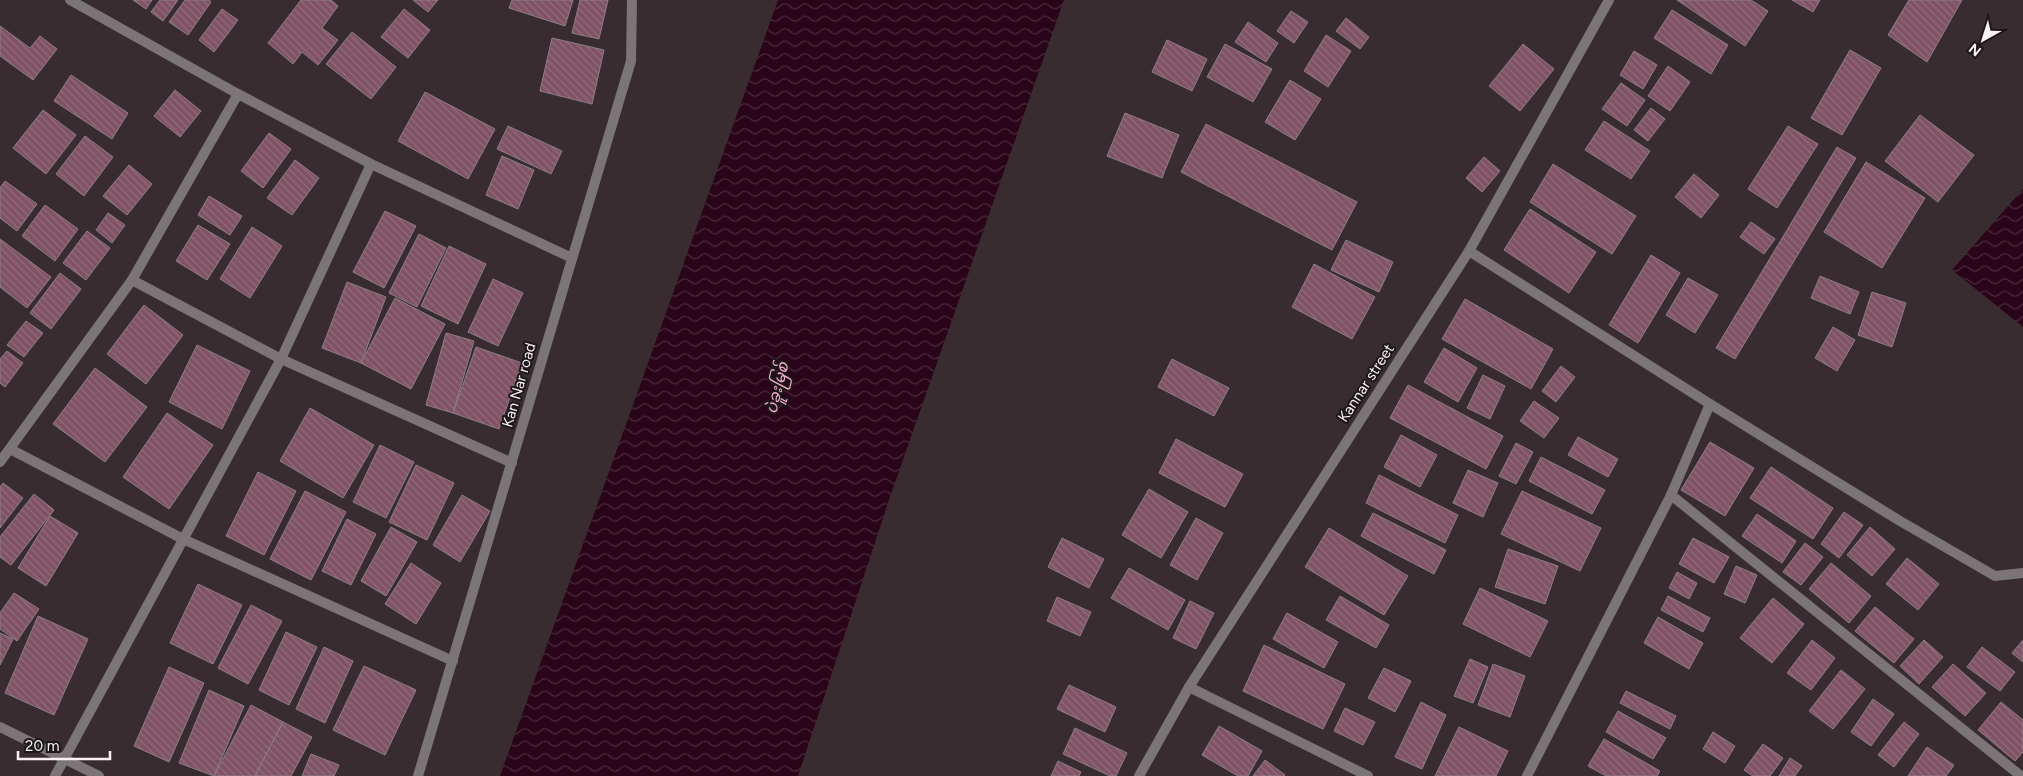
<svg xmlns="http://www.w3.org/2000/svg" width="2023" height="776" viewBox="0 0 2023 776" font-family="Figtree,'Noto Sans Myanmar',sans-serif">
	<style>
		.water { fill: url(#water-waves) }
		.building { fill: url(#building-back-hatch); stroke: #8d7f85 }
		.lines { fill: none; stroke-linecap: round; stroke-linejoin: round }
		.minor { stroke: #7b7577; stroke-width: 10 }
		.tertiary { stroke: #7b7577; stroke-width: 10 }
		.labels { text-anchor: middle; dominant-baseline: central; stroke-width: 4; stroke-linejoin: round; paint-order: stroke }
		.street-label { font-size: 15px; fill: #f9f1f4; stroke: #1c1719 }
		.water-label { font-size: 16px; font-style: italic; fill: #f7accd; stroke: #1c1719 }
	</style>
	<defs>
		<pattern id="water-waves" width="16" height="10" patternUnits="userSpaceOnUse" patternTransform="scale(1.25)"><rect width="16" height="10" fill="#2a0519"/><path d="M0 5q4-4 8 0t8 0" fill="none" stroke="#4a2a3b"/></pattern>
		<pattern id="building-back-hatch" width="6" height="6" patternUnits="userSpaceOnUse" patternTransform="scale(1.25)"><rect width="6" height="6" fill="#805266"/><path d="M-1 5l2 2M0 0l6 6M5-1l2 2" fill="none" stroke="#936b7c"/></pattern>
	</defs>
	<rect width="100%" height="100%" fill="#382c31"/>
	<g class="water">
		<path d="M778 0H1064L890 497 798 776H500Z"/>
		<path d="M2023 189V327L1952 270Z"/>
	</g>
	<g class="building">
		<path d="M133 0H152L146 9Z"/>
		<path d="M160 0H178L163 21 151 12Z"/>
		<path d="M185 0H209L211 2 188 35 169 22Z"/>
		<path d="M301 0H331L338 6 322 28 338 40 318 65 302 52 293 64 268 43Z"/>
		<path d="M413 0H438L428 12Z"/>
		<path d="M512 0H573L565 26 509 8Z"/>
		<path d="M580 0H608L599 39 572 33Z"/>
		<path d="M1677 0H1751L1768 11 1745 46Z"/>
		<path d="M1792 0H1820L1813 12Z"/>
		<path d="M1909 0H1962L1927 62 1888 35Z"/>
		<path d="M222 9 238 20 214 52 199 40Z"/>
		<path d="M404 9 430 30 408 58 381 37Z"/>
		<path d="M1672 10 1728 45 1711 74 1654 38Z"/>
		<path d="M1291 11 1308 22 1294 43 1277 31Z"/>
		<path d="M1346 18 1369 37 1360 49 1336 31Z"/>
		<path d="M1248 22 1278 43 1266 62 1235 42Z"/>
		<path d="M0 26 30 48 40 36 57 49 33 80 0 56Z"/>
		<path d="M352 32 396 67 371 99 326 64Z"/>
		<path d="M1326 35 1351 51 1328 87 1304 71Z"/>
		<path d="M552 38 604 50 592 104 540 91Z"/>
		<path d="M1167 40 1207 59 1192 91 1152 72Z"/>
		<path d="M1225 44 1272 69 1253 102 1207 77Z"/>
		<path d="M1523 44 1554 69 1520 111 1489 86Z"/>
		<path d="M1850 50 1881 68 1842 135 1811 118Z"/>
		<path d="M1634 51 1657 65 1643 89 1620 75Z"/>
		<path d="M1668 66 1690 82 1670 111 1648 96Z"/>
		<path d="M71 75 128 113 112 139 54 101Z"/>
		<path d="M1290 80 1321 99 1295 140 1265 122Z"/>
		<path d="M1621 83 1645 100 1627 126 1602 109Z"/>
		<path d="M175 90 201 111 180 137 154 116Z"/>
		<path d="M425 92 495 129 468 179 398 141Z"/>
		<path d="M1651 108 1665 119 1648 141 1634 130Z"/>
		<path d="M43 110 76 135 46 174 13 148Z"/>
		<path d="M1125 113 1179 135 1162 178 1107 156Z"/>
		<path d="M1920 115 1974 155 1938 202 1885 161Z"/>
		<path d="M1604 121 1650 151 1631 179 1585 150Z"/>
		<path d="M1206 124 1357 202 1332 250 1181 172Z"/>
		<path d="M508 126 562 151 551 174 497 149Z"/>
		<path d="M1788 126 1818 144 1777 208 1748 189Z"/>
		<path d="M269 133 291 149 263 188 241 171Z"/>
		<path d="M85 136 113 157 84 196 56 174Z"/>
		<path d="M1837 147 1856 158 1735 359 1716 348Z"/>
		<path d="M502 156 534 170 518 209 486 195Z"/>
		<path d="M1484 157 1500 171 1482 192 1466 178Z"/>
		<path d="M295 160 319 178 292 215 267 198Z"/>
		<path d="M1866 162 1925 198 1882 268 1824 232Z"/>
		<path d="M1553 164 1636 216 1612 254 1530 202Z"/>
		<path d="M129 165 152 184 127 215 103 196Z"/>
		<path d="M1694 174 1719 195 1701 218 1675 197Z"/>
		<path d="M5 181 37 204 17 231 0 218V188Z"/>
		<path d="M209 196 242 216 230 235 198 215Z"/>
		<path d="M45 205 78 229 55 261 22 236Z"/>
		<path d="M1530 209 1596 252 1569 293 1504 250Z"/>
		<path d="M385 211 416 226 384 288 353 272Z"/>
		<path d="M108 213 125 225 112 243 96 230Z"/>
		<path d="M1751 222 1775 239 1764 254 1740 237Z"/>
		<path d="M198 225 230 244 207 280 176 261Z"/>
		<path d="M252 227 282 246 250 298 220 279Z"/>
		<path d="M87 231 110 248 86 280 63 263Z"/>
		<path d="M419 234 446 248 417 307 389 293Z"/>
		<path d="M0 239 51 277 27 308 0 287Z"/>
		<path d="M1346 240 1393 262 1379 292 1331 270Z"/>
		<path d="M449 246 486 264 458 324 421 306Z"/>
		<path d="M1651 255 1680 273 1638 343 1609 325Z"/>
		<path d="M1314 264 1375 297 1352 339 1292 307Z"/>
		<path d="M60 273 81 289 51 329 30 313Z"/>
		<path d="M1820 276 1859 292 1850 314 1811 298Z"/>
		<path d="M1688 278 1718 295 1695 333 1666 315Z"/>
		<path d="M493 279 523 293 498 346 468 332Z"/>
		<path d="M347 282 386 297 361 363 322 348Z"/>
		<path d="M1872 292 1906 303 1892 347 1858 335Z"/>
		<path d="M395 298 445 324 411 389 361 363Z"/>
		<path d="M1465 299 1553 349 1531 389 1442 339Z"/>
		<path d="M144 305 183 335 146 384 107 354Z"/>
		<path d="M26 321 43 333 24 357 7 345Z"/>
		<path d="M1833 327 1855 340 1837 371 1815 358Z"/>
		<path d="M446 333 474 341 453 413 426 405Z"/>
		<path d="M197 345 250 371 222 429 169 402Z"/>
		<path d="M476 347 522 363 499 429 453 413Z"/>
		<path d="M1444 348 1477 368 1458 402 1424 382Z"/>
		<path d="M7 351 23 363 5 387 0 383V359Z"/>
		<path d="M1172 359 1229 388 1214 416 1158 387Z"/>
		<path d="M1561 366 1575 377 1556 402 1542 391Z"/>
		<path d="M95 368 147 407 105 462 53 424Z"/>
		<path d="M1483 375 1505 386 1490 419 1467 408Z"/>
		<path d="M1408 385 1503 436 1486 469 1390 418Z"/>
		<path d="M1534 401 1559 418 1544 438 1520 421Z"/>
		<path d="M310 408 374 445 343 498 280 461Z"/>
		<path d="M167 413 213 445 169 509 123 477Z"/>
		<path d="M1401 435 1437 455 1420 487 1384 467Z"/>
		<path d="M1578 437 1618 459 1608 477 1568 455Z"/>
		<path d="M1176 439 1243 474 1225 507 1159 473Z"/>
		<path d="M1710 442 1754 468 1725 516 1681 490Z"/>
		<path d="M1516 443 1533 452 1516 484 1499 476Z"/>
		<path d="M380 445 414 462 386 518 353 502Z"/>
		<path d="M1541 457 1605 490 1592 514 1529 481Z"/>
		<path d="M416 465 454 483 427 540 389 522Z"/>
		<path d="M1771 467 1833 508 1813 539 1750 498Z"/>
		<path d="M1468 470 1498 483 1483 517 1453 503Z"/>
		<path d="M258 472 296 491 264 555 226 536Z"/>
		<path d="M1379 475 1458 515 1445 543 1366 503Z"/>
		<path d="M3 483 23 498 0 528V487Z"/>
		<path d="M1149 489 1188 512 1161 558 1122 535Z"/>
		<path d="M305 491 346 512 311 580 270 559Z"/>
		<path d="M1522 491 1601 528 1580 571 1501 534Z"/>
		<path d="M34 494 54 510 11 565 0 557V537Z"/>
		<path d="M462 495 490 511 460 562 433 545Z"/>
		<path d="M1844 512 1863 525 1839 558 1821 544Z"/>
		<path d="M1373 513 1446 550 1434 574 1361 536Z"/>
		<path d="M1757 514 1796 541 1782 563 1742 536Z"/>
		<path d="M50 516 78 533 46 586 18 568Z"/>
		<path d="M1196 518 1223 533 1197 580 1170 565Z"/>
		<path d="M347 519 376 534 351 585 322 571Z"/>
		<path d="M391 527 417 542 386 596 361 581Z"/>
		<path d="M1870 527 1895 549 1872 576 1847 555Z"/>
		<path d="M1329 528 1408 576 1384 615 1305 567Z"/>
		<path d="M1062 538 1104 559 1089 588 1048 567Z"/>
		<path d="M1693 538 1729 557 1714 583 1679 564Z"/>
		<path d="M1805 543 1823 557 1801 585 1783 572Z"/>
		<path d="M1508 549 1558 566 1545 604 1495 587Z"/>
		<path d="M1907 558 1939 584 1918 610 1886 584Z"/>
		<path d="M411 563 441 583 416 624 385 604Z"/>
		<path d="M1831 563 1871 596 1849 623 1809 589Z"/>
		<path d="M1736 566 1757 575 1745 603 1724 594Z"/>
		<path d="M1129 568 1185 600 1168 630 1111 598Z"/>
		<path d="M1677 572 1697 583 1689 599 1669 588Z"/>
		<path d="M198 584 242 605 213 664 170 643Z"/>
		<path d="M1480 588 1548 621 1530 657 1463 624Z"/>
		<path d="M14 593 39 609 17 641 0 629V613Z"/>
		<path d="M1340 596 1389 625 1376 648 1326 620Z"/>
		<path d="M1668 596 1710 618 1703 632 1661 610Z"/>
		<path d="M1057 597 1091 612 1080 636 1047 621Z"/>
		<path d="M1773 598 1804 624 1772 663 1740 638Z"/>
		<path d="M1190 601 1214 613 1196 649 1173 638Z"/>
		<path d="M251 605 282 621 248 684 218 668Z"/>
		<path d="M1875 607 1914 639 1894 663 1855 631Z"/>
		<path d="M1287 613 1338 642 1324 668 1273 639Z"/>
		<path d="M38 616 88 639 54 715 5 693Z"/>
		<path d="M1658 617 1703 643 1689 669 1644 643Z"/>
		<path d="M286 632 317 647 289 705 259 690Z"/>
		<path d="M0 633 13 639 0 665Z"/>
		<path d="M1812 640 1835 658 1811 690 1787 673Z"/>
		<path d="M1924 640 1943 657 1919 684 1900 666Z"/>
		<path d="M2023 640V662L2012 653Z"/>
		<path d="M1264 645 1345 684 1323 729 1243 691Z"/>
		<path d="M324 647 353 661 325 723 296 709Z"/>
		<path d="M1982 647 2015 672 2000 691 1967 667Z"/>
		<path d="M1470 659 1488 667 1473 703 1454 696Z"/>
		<path d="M1493 664 1525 676 1510 717 1478 705Z"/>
		<path d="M1953 664 1986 693 1965 716 1932 687Z"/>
		<path d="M364 666 416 690 385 755 333 730Z"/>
		<path d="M169 667 204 683 169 762 134 746Z"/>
		<path d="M1384 668 1411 681 1395 712 1368 698Z"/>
		<path d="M1841 670 1865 689 1833 729 1809 711Z"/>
		<path d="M1069 685 1116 707 1105 732 1057 709Z"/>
		<path d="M209 690 244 706 214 776 179 763Z"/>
		<path d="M1626 691 1676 716 1670 729 1620 703Z"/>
		<path d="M1873 699 1894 714 1871 746 1851 732Z"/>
		<path d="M1421 702 1446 715 1422 769 1395 757Z"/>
		<path d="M2001 702 2023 720V752L2015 761 1978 730Z"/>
		<path d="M251 705 283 722 255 776H214Z"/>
		<path d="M1345 708 1375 722 1363 745 1334 731Z"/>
		<path d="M1618 711 1666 738 1653 759 1606 732Z"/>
		<path d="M283 722 312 737 291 776H255Z"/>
		<path d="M1904 722 1919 734 1894 767 1878 755Z"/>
		<path d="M1219 726 1262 751 1248 776H1238L1202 755Z"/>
		<path d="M1459 727 1508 751 1496 776H1435Z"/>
		<path d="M1075 728 1127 753 1116 776H1110L1063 754Z"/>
		<path d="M1713 732 1735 746 1725 763 1703 749Z"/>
		<path d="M1604 739 1660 771 1657 776H1606L1588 766Z"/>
		<path d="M1763 744 1783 758 1770 776H1753L1744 770Z"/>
		<path d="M1927 747 1954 765 1946 776H1908Z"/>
		<path d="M311 754 339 765 334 776H302Z"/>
		<path d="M1790 758 1802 766 1795 776H1779Z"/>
		<path d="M1265 760 1285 775 1284 776H1253Z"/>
		<path d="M1058 761 1081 772 1079 776H1051Z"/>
	</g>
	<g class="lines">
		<g class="minor">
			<path d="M70 0 238 94 371 164 572 258"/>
			<path d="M1469 251 1710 404 1671 495 1527 776"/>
			<path d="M132 280 281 359 512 463"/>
			<path d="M1710 404 1900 521 1995 576 2023 573"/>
			<path d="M10 449 183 539 453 661"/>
			<path d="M0 462 132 280 238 94"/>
			<path d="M1671 495 2021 776"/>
			<path d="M1189 687 1368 776"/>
			<path d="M0 727 99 776"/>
			<path d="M55 776 281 359 371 164"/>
			<path d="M1139 776 1189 687 1469 251 1609 0"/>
		</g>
		<path class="tertiary" d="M418 776 631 61 632 0"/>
	</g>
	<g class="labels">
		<g class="street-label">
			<text transform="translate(1366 383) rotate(-57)">Kannar street</text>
			<text transform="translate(519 385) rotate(-74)">Kan Nar road</text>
		</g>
		<g class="water-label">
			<text transform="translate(777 388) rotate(-76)">ပဲခူးမြစ်</text>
		</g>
	</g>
	<g transform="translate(1983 40) rotate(219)" stroke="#1c1719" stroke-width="4" paint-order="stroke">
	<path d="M0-4L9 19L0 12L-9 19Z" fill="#f9f1f4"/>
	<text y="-8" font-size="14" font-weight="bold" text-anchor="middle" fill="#f9f1f4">N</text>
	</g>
	<path d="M18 751v8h92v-8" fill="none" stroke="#f9f1f4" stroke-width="2.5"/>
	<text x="25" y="751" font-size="15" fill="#f9f1f4" stroke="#1c1719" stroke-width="4" paint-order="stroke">20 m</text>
</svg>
